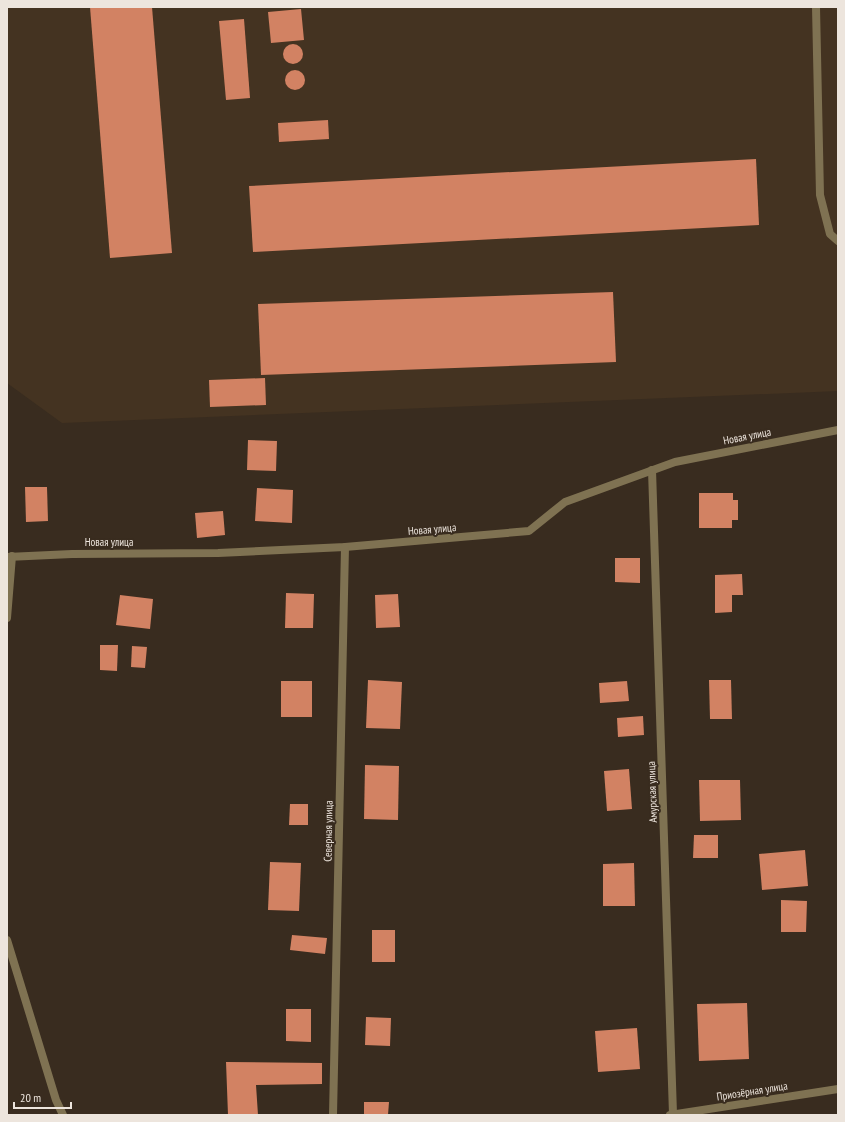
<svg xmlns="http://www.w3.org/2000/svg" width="845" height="1122" viewBox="0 0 845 1122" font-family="'PT Sans Narrow',sans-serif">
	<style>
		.built { fill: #443321 }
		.building { fill: #d28263 }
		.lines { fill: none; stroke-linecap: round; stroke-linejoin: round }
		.lane { stroke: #7f7252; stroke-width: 8 }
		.street { stroke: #7f7252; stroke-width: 8 }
		.labels { text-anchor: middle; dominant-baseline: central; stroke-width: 4; stroke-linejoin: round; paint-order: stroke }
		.street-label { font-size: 11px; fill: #ede5dd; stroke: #392c1f }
	</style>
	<rect width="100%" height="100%" fill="#392c1f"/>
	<path class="built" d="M7 7H838V391L62 423 7 383Z"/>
	<g class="building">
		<path d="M90 7H152L172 253 110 258Z"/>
		<path d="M301 9 304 40 271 43 268 12Z"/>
		<path d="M244 19 250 98 226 100 219 21Z"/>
		<circle cx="293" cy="54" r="10"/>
		<circle cx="295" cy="80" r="10"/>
		<path d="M328 120 329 139 279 142 278 123Z"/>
		<path d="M756 159 759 225 253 252 249 186Z"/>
		<path d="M613 292 616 362 261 375 258 304Z"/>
		<path d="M265 378 266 405 210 407 209 380Z"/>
		<path d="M248 440 277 441 276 471 247 470Z"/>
		<path d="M25 487H47L48 521 26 522Z"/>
		<path d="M257 488 293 490 292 523 255 521Z"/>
		<path d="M699 493H733V500H738V520H732V528H699Z"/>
		<path d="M223 511 225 535 197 538 195 513Z"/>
		<path d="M615 558H640V583L615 582Z"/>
		<path d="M742 574 743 595H732V612L715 613V575Z"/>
		<path d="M286 593 314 594 313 628H285Z"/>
		<path d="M398 594 400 627 376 628 375 595Z"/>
		<path d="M120 595 153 599 150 629 116 625Z"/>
		<path d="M100 645H118L117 671 100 670Z"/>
		<path d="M132 646 147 647 145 668 131 667Z"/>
		<path d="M368 680 402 682 400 729 366 728Z"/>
		<path d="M709 680H731L732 719H710Z"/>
		<rect x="281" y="681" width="31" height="36"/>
		<path d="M627 681 629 701 600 703 599 683Z"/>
		<path d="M643 716 644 735 618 737 617 718Z"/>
		<path d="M365 765 399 766 398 820 364 819Z"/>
		<path d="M629 769 632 809 607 811 604 771Z"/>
		<path d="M699 780H740L741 820 700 821Z"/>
		<path d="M290 804H308V825H289Z"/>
		<path d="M694 835H718V858H693Z"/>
		<path d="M805 850 808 886 762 890 759 854Z"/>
		<path d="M270 862 301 863 299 911 268 910Z"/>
		<path d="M634 863 635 906H603V864Z"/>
		<path d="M781 900 807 901 806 932H781Z"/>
		<rect x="372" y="930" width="23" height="32"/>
		<path d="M292 935 327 938 325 954 290 950Z"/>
		<path d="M747 1003 749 1059 699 1061 697 1004Z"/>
		<path d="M286 1009H311V1042L286 1041Z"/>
		<path d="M366 1017 391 1018 390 1046 365 1045Z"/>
		<path d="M637 1028 640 1069 598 1072 595 1031Z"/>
		<path d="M226 1062 322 1063V1084L256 1085 258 1115H228Z"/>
		<path d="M364 1102H389L388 1115H364Z"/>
	</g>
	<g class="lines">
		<path class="lane" d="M816 7 820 195 830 234 838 241"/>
		<g class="street">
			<path d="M652 470 673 1114"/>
			<path d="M7 557 72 554 218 553 345 547 529 531 565 502 675 462 838 430"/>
			<path d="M7 618 12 556"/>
			<path d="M7 940 56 1100 63 1115"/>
			<path d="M333 1115 345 547"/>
			<path d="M670 1115 838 1089"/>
		</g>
	</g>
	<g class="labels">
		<g class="street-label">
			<text transform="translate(747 436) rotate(-11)">Новая улица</text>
			<text transform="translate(432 529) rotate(-5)">Новая улица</text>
			<text x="109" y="542">Новая улица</text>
			<text transform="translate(652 792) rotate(-92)">Амурская улица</text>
			<text transform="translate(328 831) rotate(-89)">Северная улица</text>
			<text transform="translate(752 1091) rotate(-9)">Приозёрная улица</text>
		</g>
	</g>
	<rect width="845" height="1122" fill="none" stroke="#ede5dd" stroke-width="16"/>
	<path d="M14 1102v6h57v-6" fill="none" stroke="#ede5dd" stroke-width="2"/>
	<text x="20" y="1102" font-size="12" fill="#ede5dd" stroke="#392c1f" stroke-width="3" paint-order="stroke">20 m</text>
</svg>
